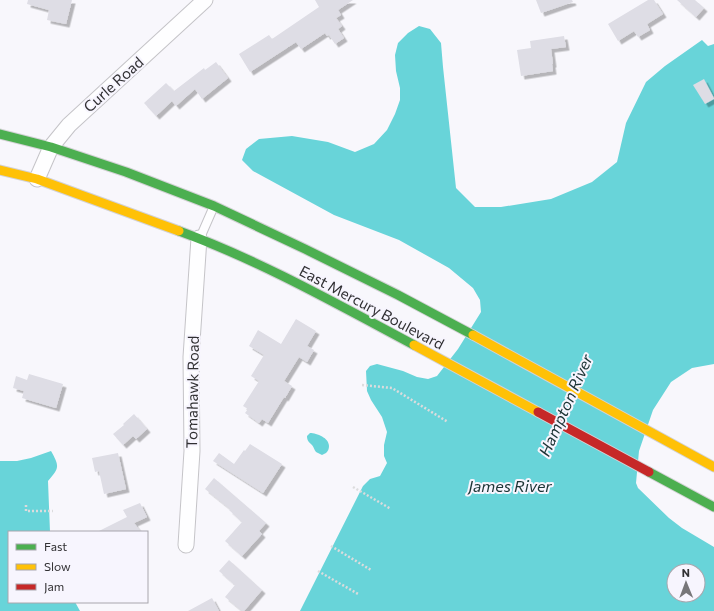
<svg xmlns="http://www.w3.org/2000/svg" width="714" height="611" viewBox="0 0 714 611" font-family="Commissioner,sans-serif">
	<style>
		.water { fill: #68d4d9; fill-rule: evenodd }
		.building { fill: #dedde5; filter: url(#shadow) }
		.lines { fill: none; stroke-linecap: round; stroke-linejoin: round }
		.lane-casing { stroke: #c5c4c8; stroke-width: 10 }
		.street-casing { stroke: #c5c4c8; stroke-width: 17 }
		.fast-casing { stroke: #d3d2d5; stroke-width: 11 }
		.slow-casing { stroke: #d3d2d5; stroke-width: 11 }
		.jam-casing { stroke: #d3d2d5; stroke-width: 11 }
		.path { stroke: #dcdcdd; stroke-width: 2.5; stroke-dasharray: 2 2; stroke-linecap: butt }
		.lane { stroke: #fefeff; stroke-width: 8 }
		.street { stroke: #fefeff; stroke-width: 15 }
		.fast { stroke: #4caf50; stroke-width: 9 }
		.slow { stroke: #ffc107; stroke-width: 9 }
		.jam { stroke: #c62828; stroke-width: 9 }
		.labels { text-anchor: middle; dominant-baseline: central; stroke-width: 4; stroke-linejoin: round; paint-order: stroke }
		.street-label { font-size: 15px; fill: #313033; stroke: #f7f5fe }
		.water-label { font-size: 16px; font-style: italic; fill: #1c3435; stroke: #f7f5fe }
	</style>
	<defs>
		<filter id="shadow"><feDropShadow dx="3.5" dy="3.5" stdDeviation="0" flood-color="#0004"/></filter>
	</defs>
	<rect width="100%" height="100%" fill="#f8f7fc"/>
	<g class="water">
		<path d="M419 26 430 29 441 43 443 67 456 188 475 207H501L551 199 592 182 617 162 626 123 646 82 665 66 702 40 708 46 714 44V364L692 368 671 382 653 410 639 451 636 483 638 488 669 518 682 528 714 547V611H300L363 486 370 479 380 476 387 463 384 456V445L387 432 382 417 371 400 367 391 366 371 370 366 377 364 403 371 417 377 428 379 437 376 458 349 481 312 480 300 473 288 449 268 399 240 334 215 253 171 242 160 246 149 259 139 292 136 328 142 355 152 374 144 387 130 395 114 400 100V88L396 71 395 55 398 43 408 33ZM674 571H698V595H674Z"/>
		<path d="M310 433C317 433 329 438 329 446 329 449 328 451 326 453L322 455 316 452C314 450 314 447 312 445 309 442 307 441 307 436Z"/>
		<path d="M51 451C60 467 59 468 48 481L50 532H9V602H75L80 611H0V461H17L31 458Z"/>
	</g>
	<g class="building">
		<path d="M28 0H72L66 24 47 20 49 10 27 4Z"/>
		<path d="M315 0H353L338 10 341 15 336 18 342 26 338 29 344 38 335 44 329 35 327 36 325 33 301 49 296 42 250 72 239 54 269 35 272 39 319 7Z"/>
		<path d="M536 0H572L573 2 541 13Z"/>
		<path d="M648 0H654L663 14 647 24 650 30 638 37 634 31 618 41 608 24Z"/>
		<path d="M677 0H695L704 8 696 17Z"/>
		<path d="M564 36 566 47 551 49 553 64H552L553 71 521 76 517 50 531 48 530 41Z"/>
		<path d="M216 62 228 78 202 99 195 89 176 106 172 101 156 116 144 103 166 83 174 91 204 68 205 70Z"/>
		<path d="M704 79 714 98V99L705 104 693 85Z"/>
		<path d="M296 319 316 331 307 346 314 350 307 362 299 357 284 381 292 386 285 398 284 397 268 423 262 419 259 423 245 413 248 409 243 406 259 381 251 376 264 355 249 346 258 330 281 344Z"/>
		<path d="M29 374 63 384 56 408 22 398 24 391 13 388 16 376 27 380Z"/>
		<path d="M134 414 147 429 136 439 133 436 123 445 113 434 124 425 123 424Z"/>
		<path d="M250 444 282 464 263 493 213 461 219 453 234 464 244 450 245 451Z"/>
		<path d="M118 453 126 489 104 494 99 471 95 472 92 458Z"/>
		<path d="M214 478 266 523 259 531 262 534 242 556 225 541 242 522 229 510 230 509 205 489Z"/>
		<path d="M140 503 147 517 134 523 141 532H97L127 517 123 510Z"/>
		<path d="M229 560 262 590 244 611H242L225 597 235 585 219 571Z"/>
		<path d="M212 598 219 611H188Z"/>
	</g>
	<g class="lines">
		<defs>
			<path id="lane" d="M200 238 214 206"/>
			<g id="street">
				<path d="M37 179 51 147 69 125 205 0"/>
				<path d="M186 545 192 451 191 357 199 238"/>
			</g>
			<g id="fast">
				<path d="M0 134 51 147 126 172 214 206 305 249 398 295 473 335"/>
				<path d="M179 231C261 261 337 304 414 345"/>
				<path d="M649 472 714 507"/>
			</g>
			<g id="slow">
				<path d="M0 170 37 179 179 231"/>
				<path d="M473 335 714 467"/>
				<path d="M414 345 538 412"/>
			</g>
			<path id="jam" d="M538 412 649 472"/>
		</defs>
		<use href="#lane" class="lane-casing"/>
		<use href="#street" class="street-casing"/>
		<use href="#fast" class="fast-casing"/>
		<use href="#slow" class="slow-casing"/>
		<use href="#jam" class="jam-casing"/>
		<g class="path">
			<path d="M362 385 392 388 448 422"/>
			<path d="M353 487 391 509"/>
			<path d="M26 505V511H53"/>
			<path d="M331 546 371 570"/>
			<path d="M318 571 358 594"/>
		</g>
		<use href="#lane" class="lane"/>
		<use href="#street" class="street"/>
		<use href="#fast" class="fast"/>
		<use href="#slow" class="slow"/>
		<use href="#jam" class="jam"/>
	</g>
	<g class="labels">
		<g class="street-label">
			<text transform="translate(113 84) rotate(-42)">Curle Road</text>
			<text transform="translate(372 307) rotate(28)">East Mercury Boulevard</text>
			<text transform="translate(192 392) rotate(-89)">Tomahawk Road</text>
		</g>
		<g class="water-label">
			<text transform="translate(565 405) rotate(-66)">Hampton River</text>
			<text x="510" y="485">James River</text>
		</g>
	</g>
	<rect x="8" y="531" width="140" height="72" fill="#f7f5fe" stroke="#a8a6ad"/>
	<rect x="16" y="544" width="20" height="6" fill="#4caf50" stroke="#a8a6ad"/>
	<text x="44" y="551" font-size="12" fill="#313033">Fast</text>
	<rect x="16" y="564" width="20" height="6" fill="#ffc107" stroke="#a8a6ad"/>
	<text x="44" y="571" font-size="12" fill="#313033">Slow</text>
	<rect x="16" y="584" width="20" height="6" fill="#c62828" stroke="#a8a6ad"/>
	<text x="44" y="591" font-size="12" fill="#313033">Jam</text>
	<g transform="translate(686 583) rotate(359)"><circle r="19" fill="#f7f5fe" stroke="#a8a6ad"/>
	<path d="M0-3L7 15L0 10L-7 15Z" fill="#777679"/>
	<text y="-6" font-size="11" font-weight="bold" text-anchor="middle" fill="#313033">N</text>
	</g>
</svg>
